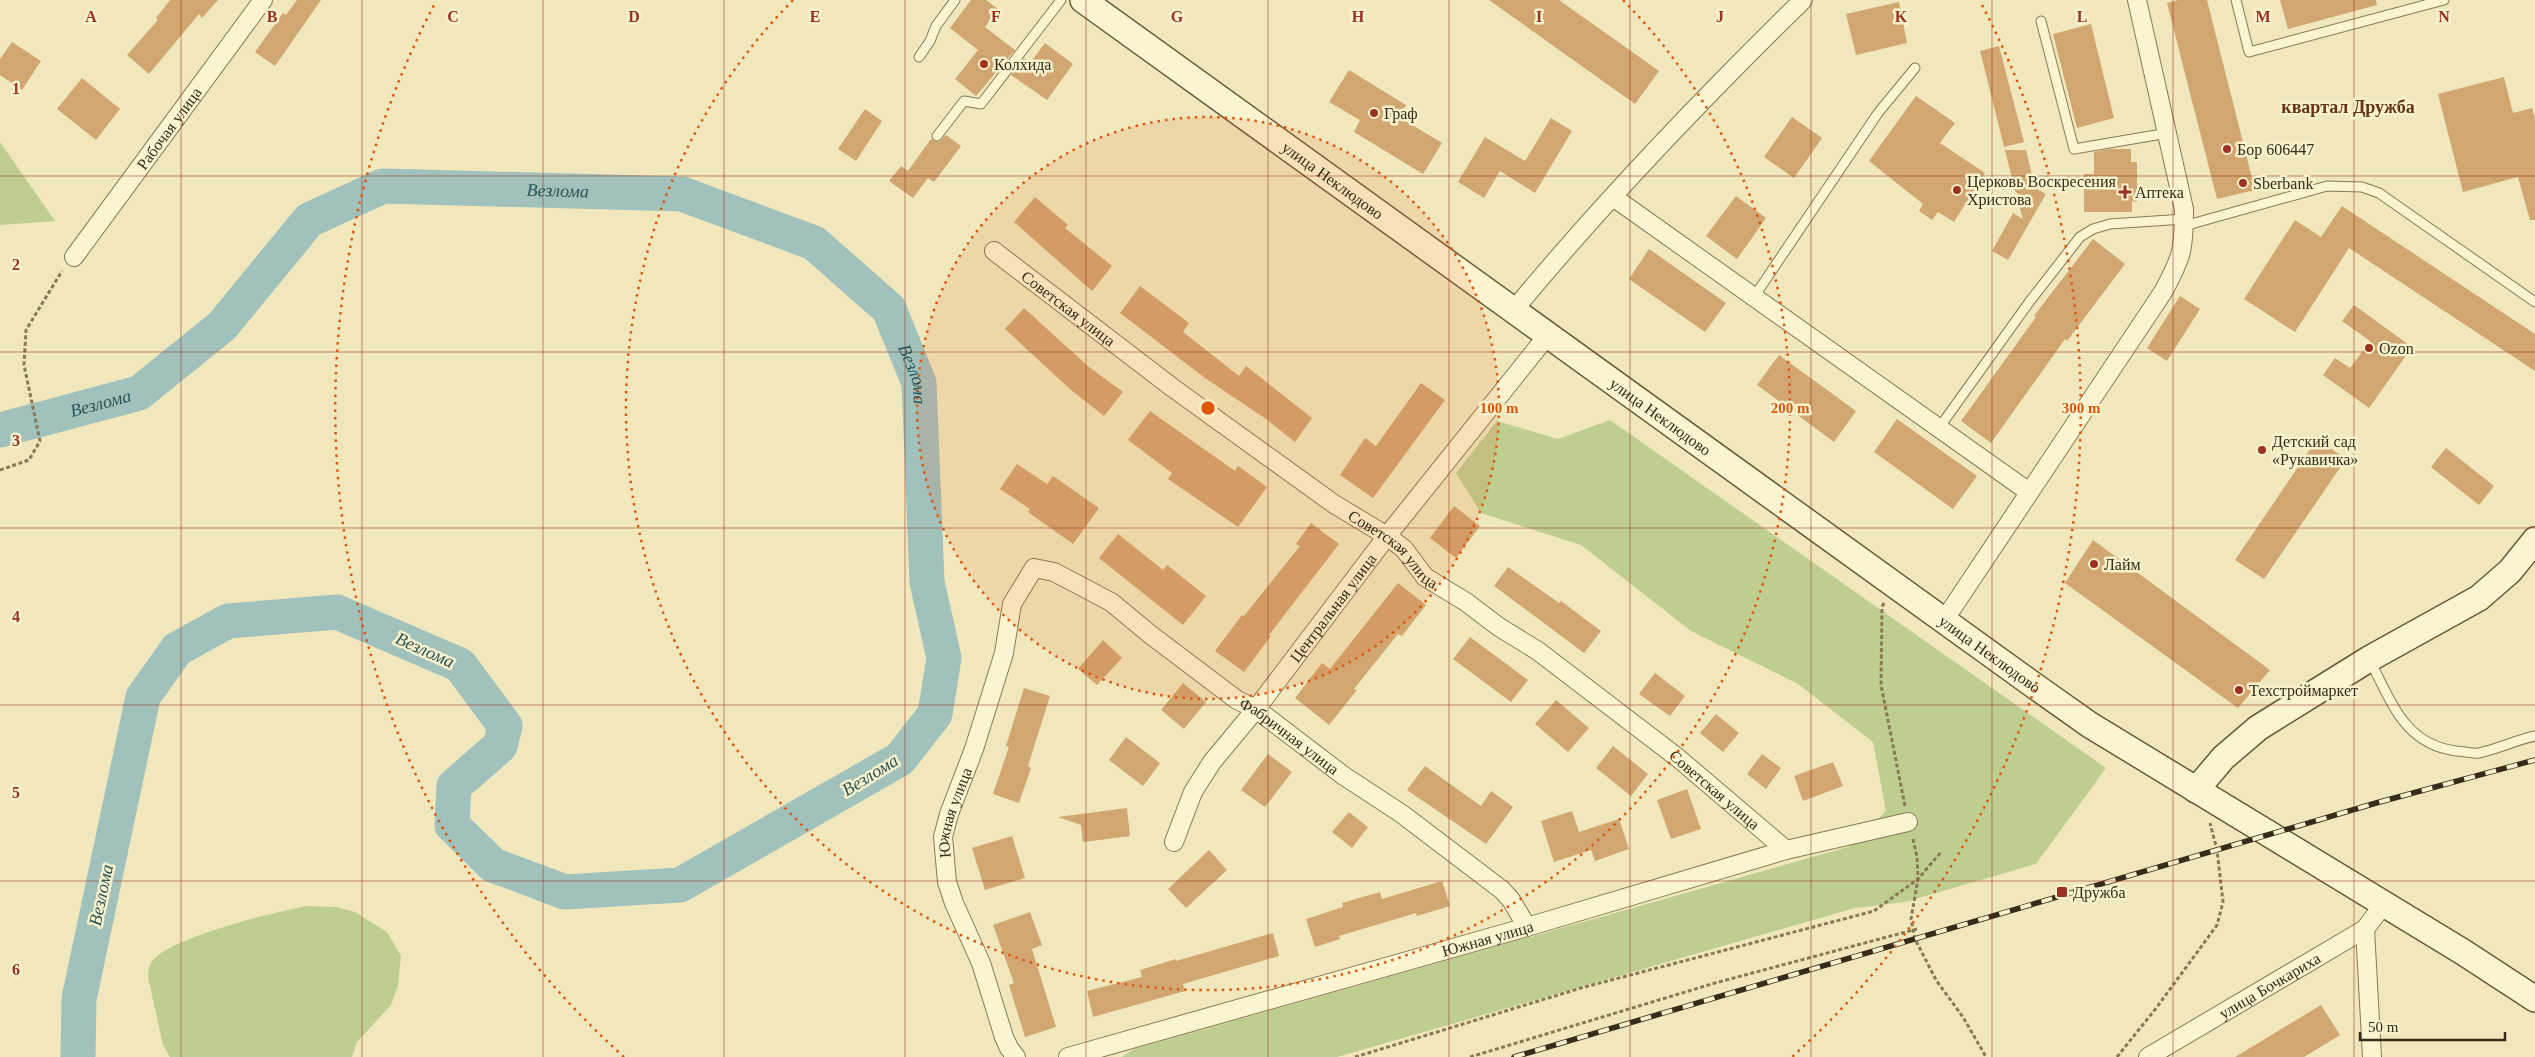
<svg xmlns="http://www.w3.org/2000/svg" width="2535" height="1057" viewBox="0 0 2535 1057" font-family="'Times New Roman',serif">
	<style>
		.green { fill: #bece90 }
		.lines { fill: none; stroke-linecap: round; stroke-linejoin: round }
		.river { stroke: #a1c1bc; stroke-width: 35 }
		.building { fill: #d1a670 }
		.lane-casing { stroke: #897855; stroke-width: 11 }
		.street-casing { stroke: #897855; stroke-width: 20 }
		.secondary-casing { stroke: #6a5838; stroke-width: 28 }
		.path { stroke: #897855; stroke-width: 3; stroke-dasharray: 4 2.5; stroke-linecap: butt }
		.lane { stroke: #fbf4d0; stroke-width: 9 }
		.street { stroke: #fbf4d0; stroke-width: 18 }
		.secondary { stroke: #fbf4d0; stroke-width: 25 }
		.rail-casing { stroke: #372c1b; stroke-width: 5.5 }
		.rail { stroke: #f7f1cc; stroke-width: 4; stroke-dasharray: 11; stroke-linecap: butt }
		.grid { fill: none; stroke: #9b3222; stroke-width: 1; stroke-opacity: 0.55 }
		.ring { fill: none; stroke: #df570d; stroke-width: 2.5; stroke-dasharray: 2.5 5 }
		.poi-dot { fill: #9b3222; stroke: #f7f1cc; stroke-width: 2 }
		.labels { text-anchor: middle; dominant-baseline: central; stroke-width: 5; stroke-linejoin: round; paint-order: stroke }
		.poi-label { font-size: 16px; fill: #372c1b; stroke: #f7f1cc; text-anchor: start }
		.street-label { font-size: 16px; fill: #372c1b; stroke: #f7f1cc }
		.neighbourhood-label { font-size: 18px; font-weight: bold; fill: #663318; stroke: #f7f1cc }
		.water-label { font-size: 18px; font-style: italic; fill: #295458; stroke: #f7f1cc }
		.grid-label { font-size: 16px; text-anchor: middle; font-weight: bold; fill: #9b3222; stroke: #f7f1cc; stroke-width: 5; stroke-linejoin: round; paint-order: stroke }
		.centre { fill: #df570d; stroke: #f7f1cc; stroke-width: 2.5 }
		.ring-label { font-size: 15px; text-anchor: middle; font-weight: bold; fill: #df570d; stroke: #f7f1cc; stroke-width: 5; stroke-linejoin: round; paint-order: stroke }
	</style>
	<rect width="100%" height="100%" fill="#f0e8bc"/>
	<g class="green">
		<path d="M0 142 55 221 0 225Z"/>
		<path d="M1610 420 2106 768 2036 864 1905 902 1855 908 1337 1057H1122L1134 1049 1848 847 1886 811 1873 742 1798 684 1691 631 1581 545 1481 513 1456 473 1497 421 1558 439Z"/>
		<path d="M306 906 336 907 355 912 387 932 401 956 398 986 391 1005 357 1042 352 1057H170L163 1045 148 977C148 971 149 964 154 959 176 936 272 913 306 906Z"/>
	</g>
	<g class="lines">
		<path class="river" id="s1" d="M0 430 139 393 222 326 309 220 383 186 682 194 814 243 889 309 919 383 927 582 944 658 935 714 900 759 680 885 565 892 493 865 452 825 454 786 500 746 505 726 460 665 337 612 228 621 177 649 143 697 79 999 78 1057"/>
	</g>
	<g class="building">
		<path d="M170 0H218L202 18 199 14 149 74 127 55 158 20 156 18Z"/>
		<path d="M297 0H321L275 66 255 52 283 13 286 15Z"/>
		<path d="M971 0H986L998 9 985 27 1015 50 976 96 955 79 978 50 950 28Z"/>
		<path d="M1489 0H1559L1659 71 1635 104Z"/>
		<path d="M2178 0H2207L2255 190 2217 199 2167 3Z"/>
		<path d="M2280 0H2376L2377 5 2288 29Z"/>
		<path d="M1899 2 1907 43 1856 55 1846 14Z"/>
		<path d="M2091 24 2114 118 2077 128 2053 34Z"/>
		<path d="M12 42 41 61 22 90 0 75V59Z"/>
		<path d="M1045 43 1073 64 1047 100 1011 75 1024 58 1030 63Z"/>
		<path d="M1999 46 2024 142 2004 147 1980 51Z"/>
		<path d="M1349 70 1406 105 1399 117 1442 143 1423 174 1354 132 1360 120 1329 102Z"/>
		<path d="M2504 77 2513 113 2532 108 2535 119V220H2530L2518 177 2463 192 2438 94Z"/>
		<path d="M82 78 120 109 96 140 57 109Z"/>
		<path d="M1916 96 1955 123 1940 143 1985 173 1954 222 1938 212 1932 220 1919 211 1923 204 1869 161Z"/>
		<path d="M865 109 882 121 856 161 838 149Z"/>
		<path d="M1792 117 1822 138 1794 178 1764 157Z"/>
		<path d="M1551 118 1572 131 1535 193 1500 171 1484 198 1458 182 1485 137 1525 161Z"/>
		<path d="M946 135 961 146 934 182 928 178 913 198 889 181 901 166 908 171 931 139 939 142Z"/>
		<path d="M2110 149H2131V162H2137V202L2132 201V212H2084V174H2094V152Z"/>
		<path d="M2005 150H2026L2035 188 2046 194 2008 260 1992 251 2013 213 2023 219 2019 205 2022 198 2015 191Z"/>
		<path d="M1736 196 1766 218 1737 259 1706 236Z"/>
		<path d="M1035 197 1068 225 1065 228 1112 266 1092 291 1014 222Z"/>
		<path d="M2342 206 2535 334V371L2349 248 2295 332 2244 299 2295 220 2321 237Z"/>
		<path d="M2093 239 2125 264 2067 341 2065 339 1991 443 1961 421 2036 317 2034 316Z"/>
		<path d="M1649 249 1726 303 1705 332 1629 279Z"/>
		<path d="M1140 286 1189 323 1183 332 1239 376 1246 366 1312 418 1295 442 1266 419 1205 378 1120 313Z"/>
		<path d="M2180 296 2200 309 2167 361 2147 348Z"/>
		<path d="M2354 305 2412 347 2369 408 2323 375 2335 358 2350 368 2370 341 2342 321Z"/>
		<path d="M1024 308 1089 367 1123 392 1104 416 1071 390 1005 329Z"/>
		<path d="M1779 355 1856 411 1834 442 1757 385Z"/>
		<path d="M1421 383 1445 400 1373 498 1340 475 1365 438 1376 446Z"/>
		<path d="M1150 411 1235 471 1238 466 1267 487 1238 527 1168 479 1172 473 1128 440Z"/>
		<path d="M1897 419 1977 476 1953 509 1874 452Z"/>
		<path d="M2317 439 2346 459 2264 579 2235 560Z"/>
		<path d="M2446 448 2494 486 2479 505 2431 467Z"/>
		<path d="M1017 464 1047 484 1053 476 1099 508 1073 544 1028 512 1030 509 1000 489Z"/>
		<path d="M1454 506 1480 526 1456 558 1430 538Z"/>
		<path d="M1311 523 1339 544 1269 635 1271 636 1244 672 1215 651 1242 615 1244 616 1300 546 1296 544Z"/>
		<path d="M1118 534 1163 570 1167 565 1206 596 1183 625 1099 558Z"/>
		<path d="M2093 540 2270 670 2238 708 2065 583Z"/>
		<path d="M1508 567 1559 603 1561 601 1601 631 1584 653 1494 586Z"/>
		<path d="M1398 583 1426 605 1402 636 1398 634 1354 689 1357 690 1329 725 1295 698 1322 663 1330 669Z"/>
		<path d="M1470 637 1528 680 1511 702 1453 659Z"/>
		<path d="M1103 640 1122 658 1097 685 1078 669Z"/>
		<path d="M1655 673 1685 696 1670 716 1639 694Z"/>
		<path d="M1183 683 1206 702 1184 729 1161 710Z"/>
		<path d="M1024 688 1050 696 1028 766 1031 768 1019 803 993 794 1009 747 1006 746Z"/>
		<path d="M1556 700 1589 728 1568 752 1535 724Z"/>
		<path d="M1716 714 1739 733 1723 752 1700 733Z"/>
		<path d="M1126 737 1160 763 1143 786 1109 760Z"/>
		<path d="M1613 746 1648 774 1631 796 1596 768Z"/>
		<path d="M1268 754 1292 772 1265 807 1241 790Z"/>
		<path d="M1762 754 1781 768 1766 789 1747 774Z"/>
		<path d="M1833 762 1843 786 1803 801 1794 776Z"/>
		<path d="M1425 766 1481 806 1491 791 1513 807 1486 844 1407 790Z"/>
		<path d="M1687 789 1701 829 1671 839 1657 800Z"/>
		<path d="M1127 808 1130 836 1083 842 1081 825 1058 817Z"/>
		<path d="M1572 811 1579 832 1619 819 1629 849 1595 861 1591 850 1554 862 1541 821Z"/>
		<path d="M1349 812 1368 827 1352 848 1332 832Z"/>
		<path d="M1012 836 1025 878 985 890 972 848Z"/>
		<path d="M1209 850 1227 870 1186 908 1168 889Z"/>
		<path d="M1442 881 1450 906 1417 916 1416 913 1339 936 1340 939 1315 947 1306 919 1343 907 1342 903 1380 892 1382 899Z"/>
		<path d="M1030 912 1042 945 1032 949 1056 1027 1025 1037 1009 985 1014 983 993 925Z"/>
		<path d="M1273 933 1279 956 1183 984 1185 991 1093 1017 1087 991 1142 977 1140 970 1176 959V961Z"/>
		<path d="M2321 1005 2340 1035 2304 1057H2235Z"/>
	</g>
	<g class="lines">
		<defs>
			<g id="lane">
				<path d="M2236 0 2249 52 2444 0"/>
				<path d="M2041 21 2074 149 2168 133"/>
				<path d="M919 57 930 41 936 26 955 0"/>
				<path d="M937 136 964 101 981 104 1061 0"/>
				<path d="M2184 226 2327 186 2362 187 2379 193 2535 302"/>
				<path d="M1754 297 1878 113 1915 68"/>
				<path d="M1939 428 2030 301 2080 237 2093 229 2110 224 2184 219"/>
				<path d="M2370 661C2392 702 2404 744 2456 751 2463 751 2472 754 2479 753 2498 749 2516 740 2535 736"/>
			</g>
			<g id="street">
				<path d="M1613 197 2029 492"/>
				<path id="s2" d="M994 251 1173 388 1334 504 1387 536 1404 549 1425 577 1466 602 1499 627 1538 651 1678 758 1786 850"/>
				<path id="s3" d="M74 257 263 0"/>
				<path d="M1513 311C1603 202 1702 99 1803 0"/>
				<path d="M1943 622 2163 292C2182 257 2184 250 2184 209L2137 0"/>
				<path id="s4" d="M1174 842 1193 792 1212 762 1256 709 1387 536 1547 336"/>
				<path d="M2365 929 2372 1057"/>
				<path id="s5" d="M1016 1057 1009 1048 1004 1037 981 963 954 903 947 882 943 837 949 814 974 749 1004 653 1012 604 1034 568 1054 572 1111 602 1151 635 1237 700 1256 709 1344 776 1402 814 1502 890 1511 900 1527 927"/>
				<path id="s6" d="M1068 1057 1527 927 1786 850 1908 822"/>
				<path id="s7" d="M2148 1057 2365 929 2383 905"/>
			</g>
			<g id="secondary">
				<path id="s8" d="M1083 0 2039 689 2090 725 2463 952 2535 999"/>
				<path d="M2196 790 2223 758 2258 728 2369 659 2479 598 2510 571 2535 540"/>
			</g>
		</defs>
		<use href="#lane" class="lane-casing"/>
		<use href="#street" class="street-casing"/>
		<use href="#secondary" class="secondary-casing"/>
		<g class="path">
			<path d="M0 470 29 460 40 441 24 365 26 330 62 271"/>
			<path d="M1884 603 1882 607 1881 685 1905 806"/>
			<path d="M1913 839 1917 857 1918 879 1911 919 1915 939 1936 980 1963 1017 1986 1057"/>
			<path d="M1355 1057 1581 988 1874 911 1918 879 1942 851"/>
			<path d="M1470 1057 1715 983 1917 929"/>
			<path d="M2117 1057 2157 1007 2217 925 2223 902 2217 850 2210 823"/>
		</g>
		<use href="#lane" class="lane"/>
		<use href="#street" class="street"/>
		<use href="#secondary" class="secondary"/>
		<defs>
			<path id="rail" d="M1514 1057 2376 803 2535 760"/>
		</defs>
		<use href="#rail" class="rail-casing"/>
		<use href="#rail" class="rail"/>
	</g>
	<path class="grid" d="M181 0V1057M362 0V1057M543 0V1057M724 0V1057M905 0V1057M1086 0V1057M1268 0V1057M1449 0V1057M1630 0V1057M1811 0V1057M1992 0V1057M2173 0V1057M2354 0V1057M0 176H2535M0 352H2535M0 528H2535M0 705H2535M0 881H2535"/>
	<circle cx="1208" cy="408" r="291" fill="#df570d" fill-opacity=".12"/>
	<g class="ring">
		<circle cx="1208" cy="408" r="291"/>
		<path d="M1623 0A582 582 0 1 1 793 0"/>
		<path d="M624 1057A873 873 0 0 1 434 5M1982 5A873 873 0 0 1 1792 1057"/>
	</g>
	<g class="poi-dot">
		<circle cx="984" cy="64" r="5"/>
		<circle cx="1374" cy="113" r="5"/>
		<circle cx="2227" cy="149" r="5"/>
		<circle cx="2243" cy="183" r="5"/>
		<circle cx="1957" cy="190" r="5"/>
		<path d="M2122.5 184.5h5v5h5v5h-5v5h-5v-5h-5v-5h5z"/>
		<circle cx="2369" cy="348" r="5"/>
		<circle cx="2262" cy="450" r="5"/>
		<circle cx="2094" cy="564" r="5"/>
		<circle cx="2239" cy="690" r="5"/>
		<rect x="2056" y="886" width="12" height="12" rx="2.5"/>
	</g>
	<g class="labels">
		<g class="poi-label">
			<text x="994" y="64">Колхида</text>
			<text x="1384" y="113">Граф</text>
			<text x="2237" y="149">Бор 606447</text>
			<text x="1967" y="181">Церковь Воскресения<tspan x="1967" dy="18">Христова</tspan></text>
			<text x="2253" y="183">Sberbank</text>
			<text x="2135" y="192">Аптека</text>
			<text x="2379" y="348">Ozon</text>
			<text x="2272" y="441">Детский сад<tspan x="2272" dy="18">«Рукавичка»</tspan></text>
			<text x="2104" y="564">Лайм</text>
			<text x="2249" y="690">Техстроймаркет</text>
			<text x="2073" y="892">Дружба</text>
		</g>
		<g class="street-label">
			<text stroke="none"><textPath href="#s3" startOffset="160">Рабочая улица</textPath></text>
			<text stroke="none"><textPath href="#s8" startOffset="308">улица Неклюдово</textPath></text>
			<text stroke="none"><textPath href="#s2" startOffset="94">Советская улица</textPath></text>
			<text stroke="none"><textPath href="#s8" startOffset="712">улица Неклюдово</textPath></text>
			<text stroke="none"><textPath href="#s2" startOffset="499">Советская улица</textPath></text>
			<text stroke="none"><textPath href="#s4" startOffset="285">Центральная улица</textPath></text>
			<text stroke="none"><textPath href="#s8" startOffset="1118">улица Неклюдово</textPath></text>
			<text stroke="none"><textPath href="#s5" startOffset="828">Фабричная улица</textPath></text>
			<text stroke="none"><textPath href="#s2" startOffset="902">Советская улица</textPath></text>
			<text stroke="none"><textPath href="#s5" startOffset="260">Южная улица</textPath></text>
			<text stroke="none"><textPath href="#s6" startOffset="436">Южная улица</textPath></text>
			<text stroke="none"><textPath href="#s7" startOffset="141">улица Бочкариха</textPath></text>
		</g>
		<g class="neighbourhood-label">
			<text x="2348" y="107">квартал Дружба</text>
		</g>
		<g class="water-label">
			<text stroke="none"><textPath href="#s1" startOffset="644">Везлома</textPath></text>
			<text stroke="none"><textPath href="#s1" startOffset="1079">Везлома</textPath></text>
			<text stroke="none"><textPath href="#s1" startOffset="104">Везлома</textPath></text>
			<text transform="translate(425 650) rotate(24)">Везлома</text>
			<text transform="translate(870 775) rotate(-32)">Везлома</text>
			<text transform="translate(101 895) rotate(-78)">Везлома</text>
		</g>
	</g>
	<g class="grid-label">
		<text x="91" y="22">A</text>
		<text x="272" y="22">B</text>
		<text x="453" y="22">C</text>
		<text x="634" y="22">D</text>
		<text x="815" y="22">E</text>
		<text x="996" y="22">F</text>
		<text x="1177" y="22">G</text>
		<text x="1358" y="22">H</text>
		<text x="1539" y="22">I</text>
		<text x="1720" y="22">J</text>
		<text x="1901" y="22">K</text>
		<text x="2082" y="22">L</text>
		<text x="2263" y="22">M</text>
		<text x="2444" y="22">N</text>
		<text x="16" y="94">1</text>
		<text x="16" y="270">2</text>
		<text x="16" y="446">3</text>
		<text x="16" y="622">4</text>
		<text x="16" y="798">5</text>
		<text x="16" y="975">6</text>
	</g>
	<circle cx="1208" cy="408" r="8" class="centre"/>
	<g class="ring-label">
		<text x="1499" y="413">100 m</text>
		<text x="1790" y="413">200 m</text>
		<text x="2081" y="413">300 m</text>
	</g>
	<path d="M2360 1032v8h145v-8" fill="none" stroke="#372c1b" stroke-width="2.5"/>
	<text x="2368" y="1032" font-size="15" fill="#372c1b" stroke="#f7f1cc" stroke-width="4" paint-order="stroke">50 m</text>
</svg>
